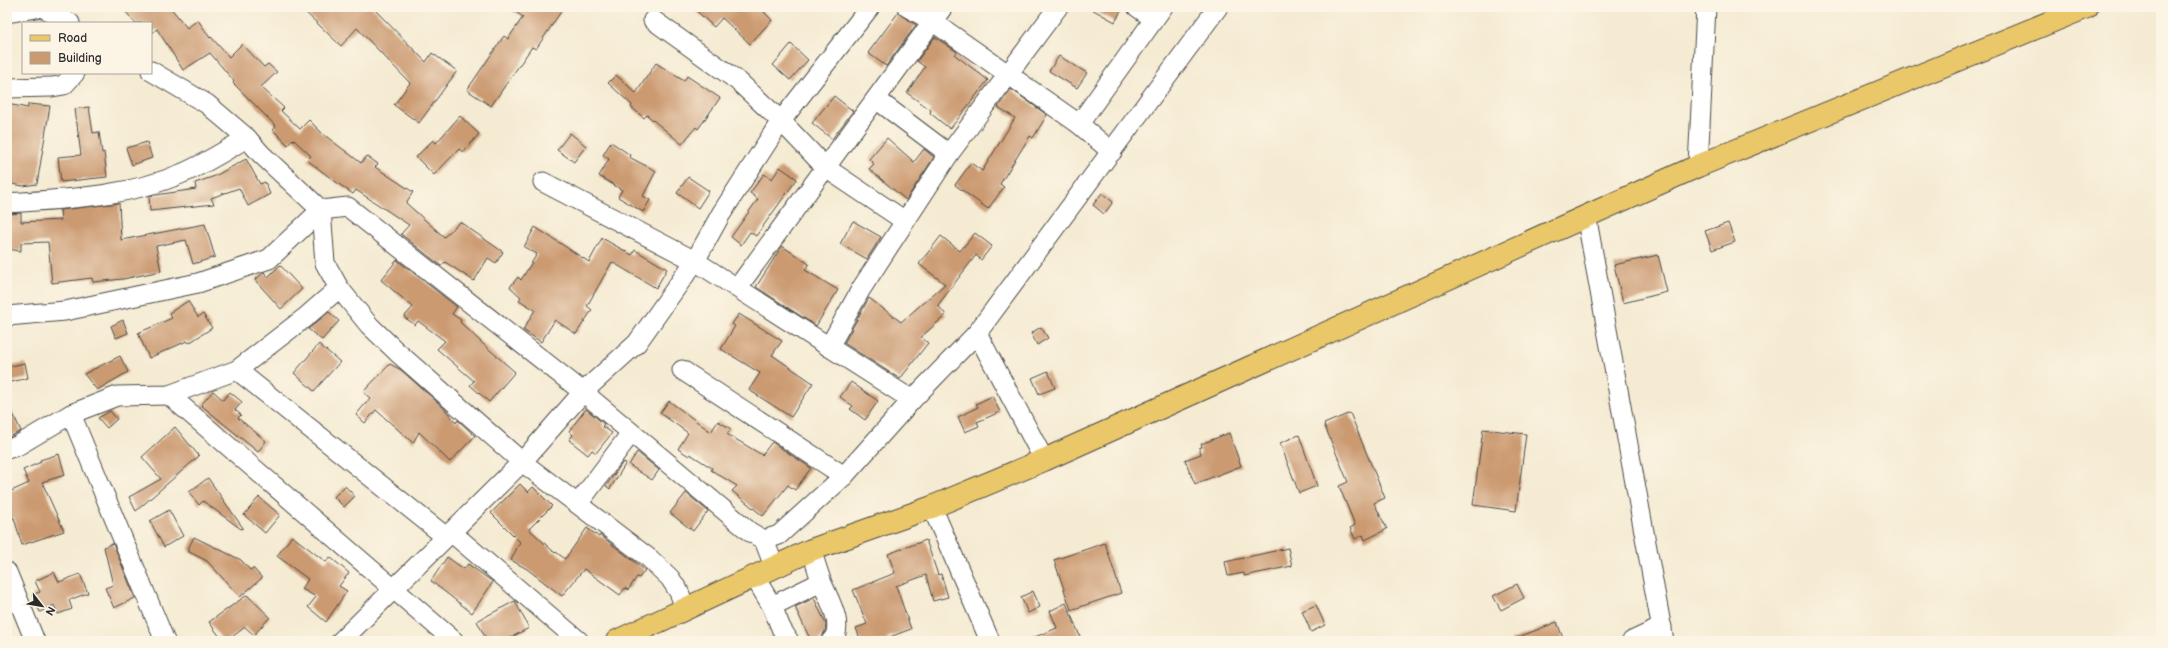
<svg xmlns="http://www.w3.org/2000/svg" width="2168" height="648" viewBox="0 0 2168 648" font-family="'Balsamiq Sans',sans-serif">
	<style>
		.building { fill: #cb9a71 }
		.lines { fill: none; stroke-linecap: round; stroke-linejoin: round }
		.minor-casing { stroke: #494844; stroke-width: 21 }
		.major-casing { stroke: #494844; stroke-width: 24 }
		.minor { stroke: #fff; stroke-width: 19 }
		.major { stroke: #eac769; stroke-width: 22 }
	</style>
	<rect width="100%" height="100%" fill="#fcf5e5"/>
	<filter id="ink" filterUnits="userSpaceOnUse"><feTurbulence type="fractalNoise" baseFrequency=".025" numOctaves="2"/><feDisplacementMap in="SourceGraphic" scale="8" xChannelSelector="R" yChannelSelector="G"/><feConvolveMatrix kernelMatrix="1 2 1 2 8 2 1 2 1" color-interpolation-filters="sRGB"/></filter>
	<filter id="wash" filterUnits="userSpaceOnUse"><feTurbulence type="fractalNoise" baseFrequency=".012" numOctaves="4" result="noise"/><feDisplacementMap in="SourceGraphic" scale="16" xChannelSelector="R" yChannelSelector="G"/><feGaussianBlur stdDeviation="0.9" result="paint"/><feColorMatrix in="noise" values="0 0 0 0 0 0 0 0 0 0 0 0 0 0 0 0 0 1.4 0 .05"/><feComposite in="paint" operator="in"/></filter>
	<g filter="url(#wash)">
		<rect width="100%" height="100%" fill="#f5ebd3"/>
		<g id="blocks">
			<g class="building">
				<path d="M122 7H170L187 28 198 20 210 38 211 37 229 57 242 44 264 67 268 64 277 72 261 87 284 108 281 111 300 129 309 120 323 134 361 163 367 156 378 164 375 167 413 192 406 203 444 237 460 222 503 252 496 263 488 258 474 281 445 262 441 266 401 234 409 225 356 190 353 194 336 182 307 160 311 156 293 139 288 145 273 130 276 126 233 83 234 81 210 53 183 70 157 29 151 34V23H135Z"/>
				<path d="M300 7H372L426 62 432 53 457 71 419 123 394 105 410 83 357 28 341 46Z"/>
				<path d="M508 7H564L536 49 532 47 491 106 467 90 504 36 508 39 523 17Z"/>
				<path d="M692 7H759L772 20 750 44 722 18 714 27Z"/>
				<path d="M1088 7H1123L1115 22Z"/>
				<path d="M898 13 916 25 886 66 868 53Z"/>
				<path d="M935 37 957 52 955 55 988 80 950 129 930 113 931 110 907 93 925 67 917 61Z"/>
				<path d="M791 44 808 60 790 80 773 65Z"/>
				<path d="M1059 56 1087 73 1077 88 1049 71Z"/>
				<path d="M656 63 684 81 687 76 720 98 698 129 696 127 682 144 647 115 644 118 631 107 632 105 608 83 616 75 636 93Z"/>
				<path d="M1011 89 1047 115 1033 138 1030 136 1000 184 1004 187 988 209 955 185 971 163 982 171 1015 118 998 107Z"/>
				<path d="M834 96 853 111 832 139 812 123Z"/>
				<path d="M7 104 28 108V104L50 106 37 184 23 186 7 183 11 147 7 146Z"/>
				<path d="M89 107 93 133 99 132 102 153 104 152 107 177 61 182 58 157 81 155 75 109Z"/>
				<path d="M460 116 479 134 463 152 459 149 434 175 416 157 433 140 436 143Z"/>
				<path d="M570 133 586 146 574 162 557 150Z"/>
				<path d="M887 138 914 162 924 149 934 157 906 200 869 169 874 164 869 159Z"/>
				<path d="M147 142 152 158 132 165 126 148Z"/>
				<path d="M611 142 630 155 629 157 656 171 643 196 650 200 643 212 618 197 622 190 599 176 609 159 603 155Z"/>
				<path d="M246 159 260 184 265 182 270 194 248 206 239 188 211 198 214 204 150 211 149 196 196 189 195 183 215 176Z"/>
				<path d="M780 167 797 179 756 236 750 232 741 245 731 237 758 199 750 193 764 174 772 179Z"/>
				<path d="M688 177 709 191 698 208 677 193Z"/>
				<path d="M1102 193 1113 202 1104 214 1093 205Z"/>
				<path d="M119 203 121 240 205 224 215 257 193 264 186 240 156 246 161 271 123 279 93 282 92 278 52 283 48 242 21 243V251L7 249 9 214 21 213V222L61 220 60 210Z"/>
				<path d="M853 221 881 237 867 259 840 244Z"/>
				<path d="M1728 223 1735 242 1712 250 1705 231Z"/>
				<path d="M535 227 589 262 602 238 632 255 635 250 667 269 656 288 612 262 587 306 592 310 576 334 555 320 541 342 523 330 535 310 519 300 521 297 510 287 518 277 521 280 537 254 524 247Z"/>
				<path d="M975 233 992 246 981 260 976 255 938 305 946 315 921 337 928 343 900 379 844 343 869 298 901 322 945 284 919 264 941 236 960 251Z"/>
				<path d="M782 246 809 264 805 270 838 290 816 326 756 287Z"/>
				<path d="M1658 255 1667 292 1623 303 1614 265Z"/>
				<path d="M397 260 457 307 452 314 461 320 460 322 483 344 515 372 489 402 470 385 474 381 437 349 445 341 418 321 415 325 404 317 413 307 381 280Z"/>
				<path d="M280 265 302 289 281 309 255 280 264 272 268 277Z"/>
				<path d="M188 301 198 317 203 314 212 328 189 343 187 341 149 358 138 333 172 318 169 313Z"/>
				<path d="M329 312 339 321 322 340 308 329Z"/>
				<path d="M739 314 782 341 772 355 813 383 791 417 749 390 760 373 721 349 735 326 732 324Z"/>
				<path d="M123 320 128 333 116 338 111 326Z"/>
				<path d="M1041 327 1048 338 1037 345 1031 333Z"/>
				<path d="M319 344 340 362 314 391 294 373Z"/>
				<path d="M120 356 128 372 97 390 84 374Z"/>
				<path d="M25 363 28 378 7 383V367Z"/>
				<path d="M390 364 401 370 444 408 456 423 458 420 475 436 450 462 419 432 413 443 376 410 365 423 356 415 370 398 363 392Z"/>
				<path d="M1048 371 1055 388 1039 394 1032 378Z"/>
				<path d="M851 382 878 401 865 420 850 409 853 406 840 397Z"/>
				<path d="M213 391 223 400 230 392 242 402 235 410 241 415 238 418 266 441 258 452 201 405Z"/>
				<path d="M992 396 1000 412 977 422 979 426 965 432 958 417 978 407 976 404Z"/>
				<path d="M7 401 21 431 7 438Z"/>
				<path d="M669 401 711 432 718 421 731 429 727 434 762 455 772 442 811 468 795 490 788 485 763 516 732 491 737 486 711 470 712 468 690 454 689 456 678 449 688 433 660 413Z"/>
				<path d="M586 409 604 424 602 426 612 433 596 453 592 450 588 455 569 440 573 435 569 431Z"/>
				<path d="M110 411 117 419 107 428 98 418Z"/>
				<path d="M1350 413 1385 498 1374 503 1387 529 1365 540 1363 535 1355 539 1350 528 1355 525 1339 486 1348 482 1324 424Z"/>
				<path d="M175 427 199 456 136 511 129 497 161 479 142 457Z"/>
				<path d="M1483 429 1526 434 1516 511 1473 505Z"/>
				<path d="M1229 433 1241 466 1195 484 1185 460 1201 454 1199 448 1202 447 1201 444Z"/>
				<path d="M1299 435 1317 486 1299 493 1280 443Z"/>
				<path d="M637 452 659 470 652 480 629 465Z"/>
				<path d="M59 454 65 475 42 482 64 531 22 545 14 518 7 521V493L29 483 23 470 41 462 40 460Z"/>
				<path d="M623 462 626 463 610 489 606 486Z"/>
				<path d="M208 478 243 528 241 529 203 501 199 505 189 492Z"/>
				<path d="M520 484 528 492 533 487 552 506 529 529 555 553 556 552 565 559 587 528 599 537 600 535 645 570 639 578 637 577 628 590 625 588 620 595 584 569 562 596 527 569 511 560 520 542 491 513Z"/>
				<path d="M345 486 355 496 344 507 334 497Z"/>
				<path d="M686 493 708 511 693 531 670 513Z"/>
				<path d="M259 497 280 515 265 533 244 515Z"/>
				<path d="M169 510 183 536 164 547 150 521Z"/>
				<path d="M292 536 326 562 330 557 349 573 339 586 347 591 326 622 308 607 316 597 302 589 308 579 277 556Z"/>
				<path d="M194 537 241 560 250 570 253 568 262 578 240 597 207 561 189 552V547Z"/>
				<path d="M926 540 938 575 941 574 948 597 933 601 926 575 896 586 911 629 887 638 888 641H861L856 628 867 624 853 590 895 573 888 554Z"/>
				<path d="M113 543 135 598 114 608 105 588 113 585 104 547Z"/>
				<path d="M1105 543 1121 593 1071 610 1054 560Z"/>
				<path d="M1288 548 1292 566 1244 576V573L1228 576 1225 562Z"/>
				<path d="M447 557 464 569 468 564 493 582 472 613 431 581Z"/>
				<path d="M54 572 59 582 80 574 88 593 69 600 72 609 58 614 54 605 40 612 32 595 40 592 35 581Z"/>
				<path d="M1517 584 1524 598 1501 610 1493 596Z"/>
				<path d="M1033 591 1040 607 1028 613 1021 597Z"/>
				<path d="M247 595 270 617 254 635 245 627 227 641H223L209 622Z"/>
				<path d="M814 598 826 624 825 631 819 641H811L795 607Z"/>
				<path d="M515 601 529 628 504 641H487L477 621Z"/>
				<path d="M1066 603 1082 641H1025L1057 628 1050 611Z"/>
				<path d="M1316 605 1325 625 1311 632 1302 611Z"/>
				<path d="M1557 622 1564 641H1511V640Z"/>
			</g>
		</g>
	</g>
	<g filter="url(#ink)">
		<use href="#blocks" fill-opacity="0" stroke="#494844" stroke-width="1"/>
		<g class="lines">
			<defs>
				<g id="minor">
					<path d="M907 7 932 21 1079 124 1112 152"/>
					<path d="M1137 7 1154 19"/>
					<path d="M7 13 42 7 70 23"/>
					<path d="M653 20 738 81 781 121 826 168 905 221"/>
					<path d="M151 71 207 104 247 138 261 154 321 210 325 263 339 288 369 325 397 352 522 462 650 559 670 578 679 592 686 610"/>
					<path d="M7 88 52 87 64 85 75 73"/>
					<path d="M876 99 949 154"/>
					<path d="M1079 124 1163 7"/>
					<path d="M1698 166 1706 7"/>
					<path d="M543 182 695 261 912 400"/>
					<path d="M7 203C66 199 128 197 183 173 205 164 226 150 247 138"/>
					<path d="M1586 215 1664 641"/>
					<path d="M738 287 943 7"/>
					<path d="M7 316 65 311 198 283 269 259 321 210 348 207 583 392 750 532 764 540 774 566"/>
					<path d="M829 347 861 289 949 154 1058 7"/>
					<path d="M237 370 446 537"/>
					<path d="M682 370 844 476"/>
					<path d="M169 395 454 641"/>
					<path d="M71 414 165 641"/>
					<path d="M7 449 17 446 71 414 117 396 169 395 237 370 307 316 339 288"/>
					<path d="M1044 460 977 333 1218 7"/>
					<path d="M578 504 631 433"/>
					<path d="M932 507 990 641"/>
					<path d="M451 532 579 641"/>
					<path d="M764 540 779 535 844 476 912 400 977 333"/>
					<path d="M811 550C815 561 818 572 822 583 828 598 846 627 831 641"/>
					<path d="M7 572 35 641"/>
					<path d="M754 576 772 606 781 628 789 641"/>
					<path d="M772 606 821 582"/>
					<path d="M341 641 522 462 583 392 637 343 695 261 721 214 781 121 870 7"/>
					<path d="M1632 641 1662 627"/>
				</g>
				<path id="major" d="M617 641 811 550 932 507 1044 460 1698 166 2087 7"/>
			</defs>
			<use href="#minor" class="minor-casing"/>
			<use href="#major" class="major-casing"/>
			<use href="#minor" class="minor"/>
			<use href="#major" class="major"/>
		</g>
	</g>
	<rect width="2168" height="648" fill="none" stroke="#fcf5e5" stroke-width="24"/>
	<rect x="22" y="22" width="130" height="52" fill="#fcf5e5" stroke="#a8a49b"/>
	<rect x="30" y="35" width="20" height="6" fill="#eac769" stroke="#a8a49b"/>
	<text x="58" y="42" font-size="12" fill="#2b2b2b">Road</text>
	<rect x="30" y="52" width="20" height="12" fill="#cb9a71" stroke="#a8a49b"/>
	<text x="58" y="62" font-size="12" fill="#2b2b2b">Building</text>
	<g transform="translate(42 606) rotate(121)" stroke="#fcf5e5" stroke-width="3" paint-order="stroke">
	<path d="M0-3L7 15L0 10L-7 15Z" fill="#2b2b2b"/>
	<text y="-6" font-size="11" font-weight="bold" text-anchor="middle" fill="#2b2b2b">N</text>
	</g>
</svg>
